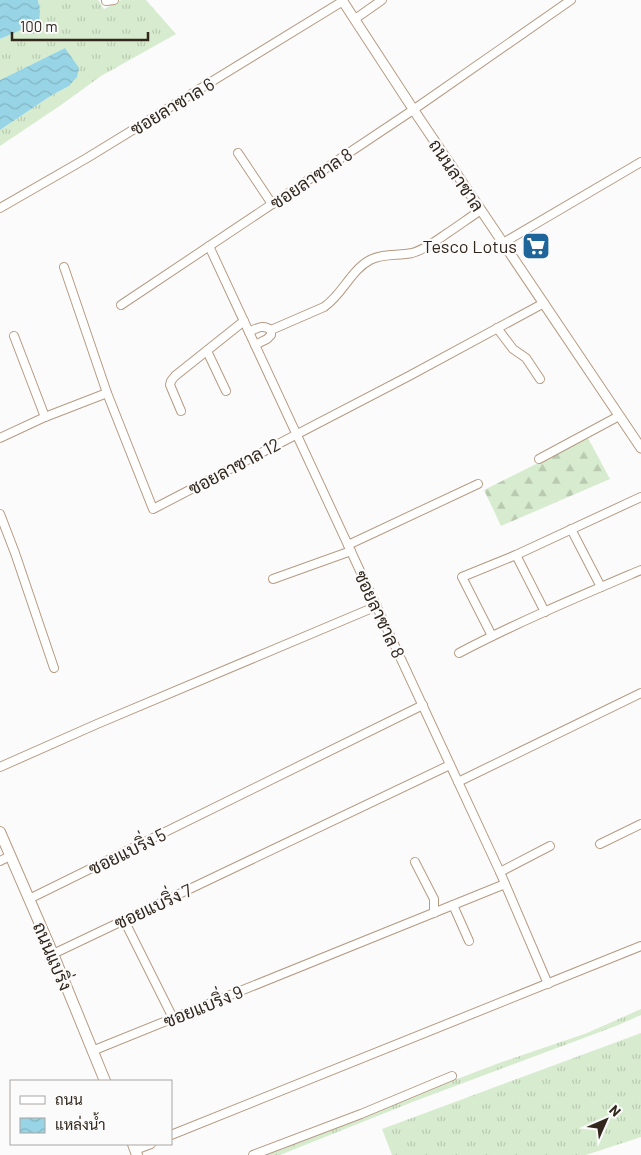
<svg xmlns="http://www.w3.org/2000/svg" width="641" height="1155" viewBox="0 0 641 1155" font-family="Barlow,Sarabun,sans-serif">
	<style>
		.grass { fill: url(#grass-tufts) }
		.forest { fill: url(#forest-firs) }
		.water { fill: url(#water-waves) }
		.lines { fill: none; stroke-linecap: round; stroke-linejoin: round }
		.minor-casing { stroke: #b69b83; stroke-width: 10 }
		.tertiary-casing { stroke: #b69b83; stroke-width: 11 }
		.secondary-casing { stroke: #b69b83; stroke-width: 12 }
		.minor { stroke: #fff; stroke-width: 8 }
		.tertiary { stroke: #fff; stroke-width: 9 }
		.secondary { stroke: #fff; stroke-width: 10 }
		.labels { text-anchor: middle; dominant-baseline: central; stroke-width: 4.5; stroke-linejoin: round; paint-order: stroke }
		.street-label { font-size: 18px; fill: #31271d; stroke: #fbfbfb }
		.poi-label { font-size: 18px; fill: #31271d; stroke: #fbfbfb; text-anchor: end }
	</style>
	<defs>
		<pattern id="grass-tufts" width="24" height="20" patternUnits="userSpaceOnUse" patternTransform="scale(1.25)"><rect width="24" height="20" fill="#d7eccf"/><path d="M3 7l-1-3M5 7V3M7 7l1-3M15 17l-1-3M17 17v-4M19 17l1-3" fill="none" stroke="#b9cab1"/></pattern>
		<pattern id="forest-firs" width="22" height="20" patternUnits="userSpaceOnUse" patternTransform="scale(1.25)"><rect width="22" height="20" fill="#d7eccf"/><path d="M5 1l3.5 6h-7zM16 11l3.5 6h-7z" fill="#b9cab1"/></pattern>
		<pattern id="water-waves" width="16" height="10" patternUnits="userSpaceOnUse" patternTransform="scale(1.25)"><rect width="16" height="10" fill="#97d4e5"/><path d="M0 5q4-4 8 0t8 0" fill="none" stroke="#83b6c4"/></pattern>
	</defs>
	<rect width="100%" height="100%" fill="#fbfbfb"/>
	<g class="grass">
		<path d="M38 0H98L104 9 121 0H146L176 34 101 76 61 105 0 146V130L52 95 69 86 65 48 0 80V39L11 34 40 11Z"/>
		<path d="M641 1009V1015L616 1026 415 1101 280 1155H265L344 1122 499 1063 587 1033Z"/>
		<path d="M641 1033V1137L586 1155H392L382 1129Z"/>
	</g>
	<path class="forest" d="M588 438 610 479 501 526 484 490Z"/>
	<g class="water">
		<path d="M0 0H38L40 11 39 22 0 39Z"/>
		<path d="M65 48 79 68 77 77 69 86 52 95 0 130V80Z"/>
	</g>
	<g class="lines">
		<defs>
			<g id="minor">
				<path d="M106 0V1L114 0"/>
				<path d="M355 19 382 0"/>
				<path d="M238 153 272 204"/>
				<path d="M0 208 87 158 343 1"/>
				<path d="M503 243 641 162"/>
				<path d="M209 246 500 872 548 984"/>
				<path d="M64 267 107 393 153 509 409 376 544 303"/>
				<path d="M121 305 413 110 571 0"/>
				<path d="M497 328 513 349 526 358 540 379"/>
				<path d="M271 330 324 307C342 295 351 270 370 260 383 253 398 256 412 253 424 250 436 241 446 234 458 226 469 218 481 210"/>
				<path d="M249 332C257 328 263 324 271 330"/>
				<path d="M14 336 45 417"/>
				<path d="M255 345 267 339 271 335V330"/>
				<path d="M207 351 226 391"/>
				<path d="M181 411 170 385 171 381 175 376 244 321"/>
				<path d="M0 438 45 417 107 393"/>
				<path d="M539 459 619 416"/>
				<path d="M0 514 15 553 54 668"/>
				<path d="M571 529 601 587"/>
				<path d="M348 545 478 484"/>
				<path d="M516 555 545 612"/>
				<path d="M273 579 351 551"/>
				<path d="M492 636 462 577 516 555 641 497"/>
				<path d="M459 653C518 622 580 596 641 570"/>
				<path d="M0 767 97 724 377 606"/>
				<path d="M458 782 641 693"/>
				<path d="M600 844 641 824"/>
				<path d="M0 861 10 856"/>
				<path d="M415 862 434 899V913"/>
				<path d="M500 872 550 846"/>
				<path d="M29 899 423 705"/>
				<path d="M453 905 469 941"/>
				<path d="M124 920 173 1018"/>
				<path d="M53 954 450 765"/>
				<path d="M92 1051 505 884"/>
				<path d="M171 1135 641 946"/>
				<path d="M135 1150 151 1144"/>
				<path d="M253 1155 361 1114 452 1076"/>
			</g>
			<path id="tertiary" d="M342 0 417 115 641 448"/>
			<g id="secondary">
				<path d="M0 832 53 954 105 1081"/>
				<path d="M133 1144 137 1155"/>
			</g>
		</defs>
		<use href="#minor" class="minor-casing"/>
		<use href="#tertiary" class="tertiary-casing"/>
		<use href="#secondary" class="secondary-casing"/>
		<use href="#minor" class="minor"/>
		<use href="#tertiary" class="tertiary"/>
		<use href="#secondary" class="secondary"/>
	</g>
	<defs>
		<symbol id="supermarket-square" viewBox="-11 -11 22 22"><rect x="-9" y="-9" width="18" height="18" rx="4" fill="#1e669a" stroke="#fbfbfb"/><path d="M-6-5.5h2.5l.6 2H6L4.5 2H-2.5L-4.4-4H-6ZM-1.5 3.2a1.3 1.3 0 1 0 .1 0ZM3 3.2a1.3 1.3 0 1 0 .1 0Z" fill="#fff"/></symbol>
	</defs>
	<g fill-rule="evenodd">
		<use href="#supermarket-square" x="520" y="230" width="32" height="32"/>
	</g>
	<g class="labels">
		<g class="street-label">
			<text transform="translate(172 106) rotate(-31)">ซอยลาซาล 6</text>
			<text transform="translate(457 175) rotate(56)">ถนนลาซาล</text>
			<text transform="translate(311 178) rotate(-34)">ซอยลาซาล 8</text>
			<text transform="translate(234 466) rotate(-28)">ซอยลาซาล 12</text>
			<text transform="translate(380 614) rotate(65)">ซอยลาซาล 8</text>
			<text transform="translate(127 851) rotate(-26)">ซอยแบริ่ง 5</text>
			<text transform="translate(153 906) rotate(-25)">ซอยแบริ่ง 7</text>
			<text transform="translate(53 956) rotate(67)">ถนนแบริ่ง</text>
			<text transform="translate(203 1006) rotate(-22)">ซอยแบริ่ง 9</text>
		</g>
		<g class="poi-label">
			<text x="517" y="246">Tesco Lotus</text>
		</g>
	</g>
	<rect x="10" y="1080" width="162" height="65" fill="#fbfbfb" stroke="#aaa6a2"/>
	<rect x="20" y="1096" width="25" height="8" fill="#ffffff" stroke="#aaa6a2"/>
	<text x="55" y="1105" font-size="15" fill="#31271d">ถนน</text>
	<rect x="20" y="1118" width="25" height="15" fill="url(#water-waves)" stroke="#aaa6a2"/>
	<text x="55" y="1130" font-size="15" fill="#31271d">แหล่งน้ำ</text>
	<g transform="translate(606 1120) rotate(45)" stroke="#fbfbfb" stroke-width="4" paint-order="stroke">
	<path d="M0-4L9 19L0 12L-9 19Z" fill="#31271d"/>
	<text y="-8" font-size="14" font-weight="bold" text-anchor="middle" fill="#31271d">N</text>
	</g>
	<path d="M12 32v8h136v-8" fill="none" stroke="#31271d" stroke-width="2.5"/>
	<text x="20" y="32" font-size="15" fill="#31271d" stroke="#fbfbfb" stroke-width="4" paint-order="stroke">100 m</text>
</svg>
